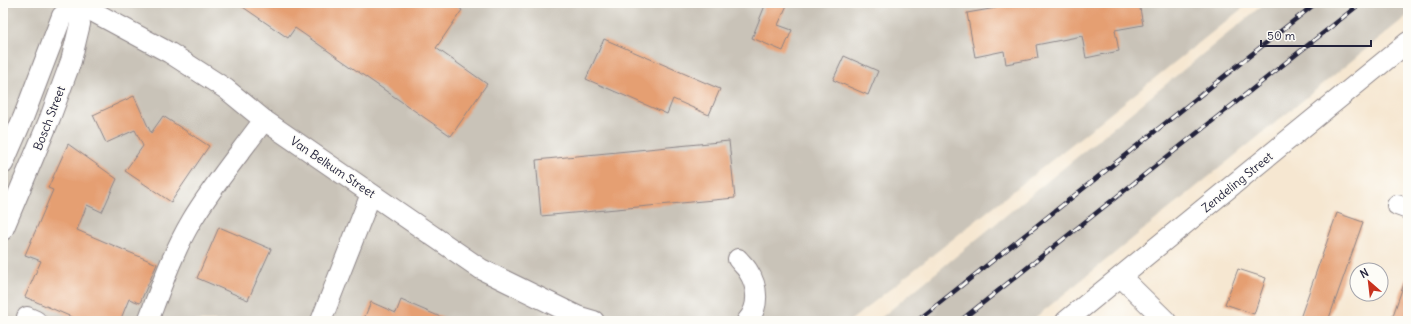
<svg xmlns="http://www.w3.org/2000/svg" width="1411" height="324" viewBox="0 0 1411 324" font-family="Delius,sans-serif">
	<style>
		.industrial { fill: #c9c3b8 }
		.building { fill: #e59f72 }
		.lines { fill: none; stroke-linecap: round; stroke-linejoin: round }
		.minor-casing { stroke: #8c8486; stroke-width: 22 }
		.minor { stroke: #fff; stroke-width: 20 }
		.rail-casing { stroke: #22223b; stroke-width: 4.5 }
		.rail { stroke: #fdfcf7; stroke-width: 3; stroke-dasharray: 9; stroke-linecap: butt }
		.labels { text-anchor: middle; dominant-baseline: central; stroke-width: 3; stroke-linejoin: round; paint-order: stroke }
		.street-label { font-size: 12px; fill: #22223b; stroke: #fdfcf7 }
	</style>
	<rect width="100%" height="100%" fill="#fdfcf7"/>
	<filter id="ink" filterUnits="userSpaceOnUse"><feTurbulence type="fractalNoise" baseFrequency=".025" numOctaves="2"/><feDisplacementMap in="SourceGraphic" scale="8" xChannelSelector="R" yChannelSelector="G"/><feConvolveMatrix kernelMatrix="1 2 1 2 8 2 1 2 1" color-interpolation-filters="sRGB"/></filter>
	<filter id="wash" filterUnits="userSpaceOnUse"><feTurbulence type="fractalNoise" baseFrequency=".012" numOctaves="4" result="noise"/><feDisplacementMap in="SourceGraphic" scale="16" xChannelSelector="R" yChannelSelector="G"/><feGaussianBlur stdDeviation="0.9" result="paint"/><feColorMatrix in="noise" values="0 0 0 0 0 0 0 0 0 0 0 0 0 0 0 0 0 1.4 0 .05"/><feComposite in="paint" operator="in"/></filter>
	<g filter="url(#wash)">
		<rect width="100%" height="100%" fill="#f6e7d1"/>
		<g class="industrial">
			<path d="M3 3H1249L850 321H3Z"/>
			<path d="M1265 3H1408V15L1031 321H877Z"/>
		</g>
		<g id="blocks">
			<g class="building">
				<path d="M237 3H452L462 10 436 48 487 84 451 136 295 28 288 38Z"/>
				<path d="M766 3H788L778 25 792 30 783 51 752 38Z"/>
				<path d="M995 3H1139L1143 25 1115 30 1119 51 1086 58 1082 36 1036 45 1038 58 1006 64 1004 51 975 57 967 13 996 8Z"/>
				<path d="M604 39 720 89 709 115 673 99 667 114 586 79Z"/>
				<path d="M844 56 878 71 868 95 833 80Z"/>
				<path d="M134 96 151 133 163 116 209 146 171 202 125 171 143 146 135 130 106 143 93 115Z"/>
				<path d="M729 141 735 198 541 216 536 160Z"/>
				<path d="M68 144 117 179 102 212 87 205 77 230 157 264 140 303 129 299 120 321H81L25 297 41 261 25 255 53 190 48 188Z"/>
				<path d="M1337 213 1363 222 1328 321H1299Z"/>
				<path d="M219 227 271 249 248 300 197 278Z"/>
				<path d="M1238 269 1266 278 1254 314 1225 304Z"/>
				<path d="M1406 278 1408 279V321H1391Z"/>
				<path d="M401 300 450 321H363L371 302 396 313Z"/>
			</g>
		</g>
	</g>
	<g filter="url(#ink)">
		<use href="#blocks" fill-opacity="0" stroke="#8c8486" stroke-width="1"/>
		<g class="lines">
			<defs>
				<g id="minor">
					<path d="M77 3 170 53 226 89 264 120 481 269 577 316 594 321"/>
					<path d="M3 164 23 118 62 16 77 3"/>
					<path d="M1397 205 1408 209"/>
					<path d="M3 230 50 118 71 61 80 24 77 3"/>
					<path d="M738 259C741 263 746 267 748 271 758 286 760 307 747 321"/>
					<path d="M1121 277 1166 321"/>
					<path d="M27 317 36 321"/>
					<path d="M148 321C161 287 173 252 192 220 213 185 240 153 264 120"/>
					<path d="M321 321 371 194"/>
					<path d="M1066 321 1408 42"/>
				</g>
			</defs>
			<use href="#minor" class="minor-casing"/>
			<use href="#minor" class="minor"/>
			<defs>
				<g id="rail">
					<path d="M917 321 1316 3"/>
					<path d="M960 321 1361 3"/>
				</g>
			</defs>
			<use href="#rail" class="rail-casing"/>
			<use href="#rail" class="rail"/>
		</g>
	</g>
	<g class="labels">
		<g class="street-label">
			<text transform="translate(49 118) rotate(-69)">Bosch Street</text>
			<text transform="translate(333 167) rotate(34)">Van Belkum Street</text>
			<text transform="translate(1237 182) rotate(-39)">Zendeling Street</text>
		</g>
	</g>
	<rect width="1411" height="324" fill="none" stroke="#fdfcf7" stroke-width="16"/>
	<g transform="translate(1369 282) rotate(332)"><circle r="19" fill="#fdfcf7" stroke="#a5a5ac"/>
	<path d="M0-3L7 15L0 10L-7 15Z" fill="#c8321e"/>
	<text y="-6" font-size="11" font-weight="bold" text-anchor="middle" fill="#22223b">N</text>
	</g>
	<path d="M1261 40v6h110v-6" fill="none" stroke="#22223b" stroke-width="2"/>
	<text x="1267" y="40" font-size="12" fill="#22223b" stroke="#fdfcf7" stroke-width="3" paint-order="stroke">50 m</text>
</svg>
